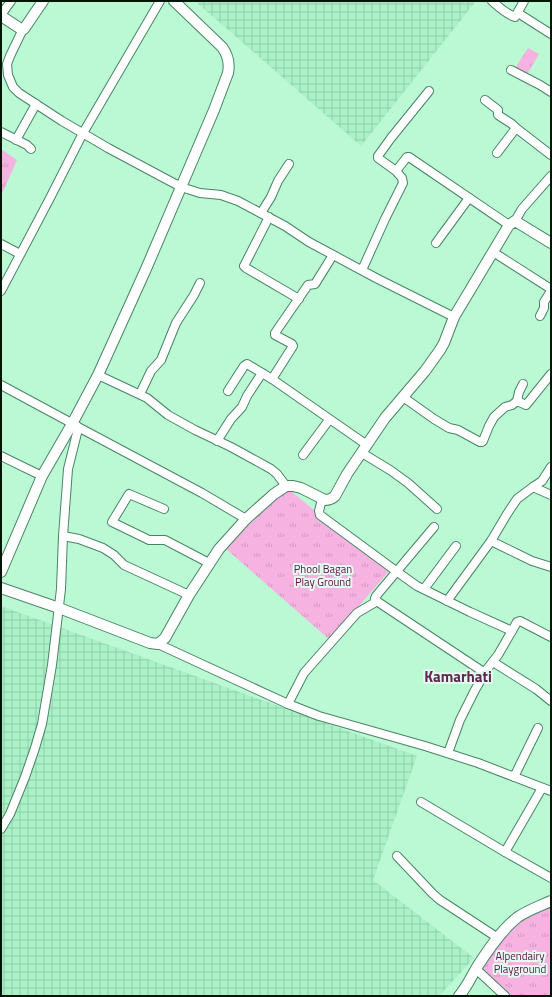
<svg xmlns="http://www.w3.org/2000/svg" width="552" height="997" viewBox="0 0 552 997" font-family="'Titillium Web',sans-serif">
	<style>
		.industrial { fill: url(#industrial-grid) }
		.park { fill: url(#park-tufts) }
		.lines { fill: none; stroke-linecap: round; stroke-linejoin: round }
		.minor-casing { stroke: #498464; stroke-width: 10 }
		.tertiary-casing { stroke: #498464; stroke-width: 12 }
		.minor { stroke: #fff; stroke-width: 8 }
		.tertiary { stroke: #fff; stroke-width: 10 }
		.labels { text-anchor: middle; dominant-baseline: central; stroke-width: 4; stroke-linejoin: round; paint-order: stroke }
		.park-label { font-size: 11px; fill: #5e0e4d; stroke: #e4fced }
		.district-label { font-size: 15px; font-weight: bold; fill: #5f2651; stroke: #e4fced }
	</style>
	<defs>
		<pattern id="industrial-grid" width="8" height="8" patternUnits="userSpaceOnUse"><rect width="8" height="8" fill="#aaf1c7"/><path d="M0 4h8M4 0v8" fill="none" stroke="#90cea9"/></pattern>
		<pattern id="park-tufts" width="24" height="20" patternUnits="userSpaceOnUse"><rect width="24" height="20" fill="#f6b2e1"/><path d="M3 7l-1-3M5 7V3M7 7l1-3M15 17l-1-3M17 17v-4M19 17l1-3" fill="none" stroke="#d198c0"/></pattern>
	</defs>
	<rect width="100%" height="100%" fill="#baf9d4"/>
	<g class="industrial">
		<path d="M195 1H476L361 146Z"/>
		<path d="M1 606 417 756 373 880 474 958 439 996H1Z"/>
	</g>
	<g class="park">
		<path d="M528 48 539 54 526 76 514 70Z"/>
		<path d="M1 149 17 160 1 196Z"/>
		<path d="M287 488 389 571 330 640 225 548Z"/>
		<path d="M551 903V996H507L479 969 515 921Z"/>
	</g>
	<g class="lines">
		<defs>
			<g id="minor">
				<path d="M492 1C499 7 506 14 515 17L524 1"/>
				<path d="M518 13 551 34"/>
				<path d="M1 15 11 1"/>
				<path d="M23 29 10 56 7 64 8 75 13 87 19 93 62 121 108 148 181 187 200 193 221 195 238 201 285 226 309 242 376 278 454 317"/>
				<path d="M511 70 540 85 551 92"/>
				<path d="M429 91 391 138 378 156V158L396 171 407 157H409L509 225"/>
				<path d="M485 100 498 110V115L512 124 516 128"/>
				<path d="M1 132 27 145 31 149"/>
				<path d="M16 140 36 104"/>
				<path d="M497 153 516 128 551 155"/>
				<path d="M261 213 271 197 278 181 289 164"/>
				<path d="M269 217 244 266 246 268 299 299"/>
				<path d="M515 221 522 209 551 176"/>
				<path d="M436 243 469 198"/>
				<path d="M1 244 20 254"/>
				<path d="M493 252 551 289"/>
				<path d="M362 270 385 219 403 183 402 178 396 171"/>
				<path d="M1 291 50 198 83 133 160 1"/>
				<path d="M540 316 544 308V302L551 291"/>
				<path d="M98 375 147 398 168 415 195 430 231 447 271 469 277 474 286 486"/>
				<path d="M272 379 293 346 292 344 275 335V333L308 285 315 284 333 255"/>
				<path d="M1 385 77 426 78 429 68 469 63 536 61 589 52 665 42 724 35 748 25 777 10 814 1 829"/>
				<path d="M228 391 244 366 247 364 272 379 367 445"/>
				<path d="M140 394 151 371 161 360 176 323 194 295 200 283"/>
				<path d="M403 397 434 419 449 428 458 430 480 442H482L483 441 489 426 494 417 505 407 512 405 517 401 526 405 551 374"/>
				<path d="M517 401 519 392 523 384"/>
				<path d="M78 427 202 493 246 519"/>
				<path d="M217 441 231 419 242 407 247 396 262 373"/>
				<path d="M362 453 390 470 408 483 437 509"/>
				<path d="M303 455 329 420"/>
				<path d="M1 456 42 476"/>
				<path d="M533 487 551 495"/>
				<path d="M322 499 319 511 320 515 396 571 417 586 470 612 512 631"/>
				<path d="M164 509 129 494 112 522 149 540H165L209 563"/>
				<path d="M434 527 376 596 375 599 378 602 485 673"/>
				<path d="M63 536 79 539 103 548 114 555 124 565 189 595"/>
				<path d="M491 541 532 561 551 567"/>
				<path d="M424 589 456 546"/>
				<path d="M447 601 491 541 507 514 517 499 533 487 542 481 551 467"/>
				<path d="M158 644 288 704 319 716 425 746 478 763 551 791"/>
				<path d="M493 662 536 689 551 701"/>
				<path d="M288 704 304 673 357 613 374 603 375 599"/>
				<path d="M448 753 460 720 475 690 487 669 498 655 517 622 520 621 551 637"/>
				<path d="M514 777 538 728"/>
				<path d="M421 802 505 852 542 788"/>
				<path d="M505 852 551 878"/>
				<path d="M397 856 433 894 440 900 498 938"/>
				<path d="M476 969 505 996"/>
			</g>
			<g id="tertiary">
				<path d="M1 16 21 29H24L43 1"/>
				<path d="M1 572 42 476 72 424 98 375 146 269 214 110 228 73C230 63 228 55 222 47L174 1"/>
				<path d="M1 588 59 608 150 643 158 644 165 638 189 595 219 549 246 519 274 494 286 486H293L301 488 325 500C329 500 332 499 335 496L347 474 385 418 425 371 440 350 444 343 454 317 509 225 515 221 551 243"/>
				<path d="M459 996C467 987 471 977 477 967 488 950 502 929 518 917 528 910 540 906 551 901"/>
			</g>
		</defs>
		<use href="#minor" class="minor-casing"/>
		<use href="#tertiary" class="tertiary-casing"/>
		<use href="#minor" class="minor"/>
		<use href="#tertiary" class="tertiary"/>
	</g>
	<g class="labels">
		<g class="park-label">
			<text x="323" y="569">Phool Bagan<tspan x="323" dy="13">Play Ground</tspan></text>
			<text x="520" y="956">Alpendairy<tspan x="520" dy="13">Playground</tspan></text>
		</g>
		<g class="district-label">
			<text x="458" y="676">Kamarhati</text>
		</g>
	</g>
	<rect width="552" height="997" fill="none" stroke="#001408" stroke-width="4"/>
</svg>
